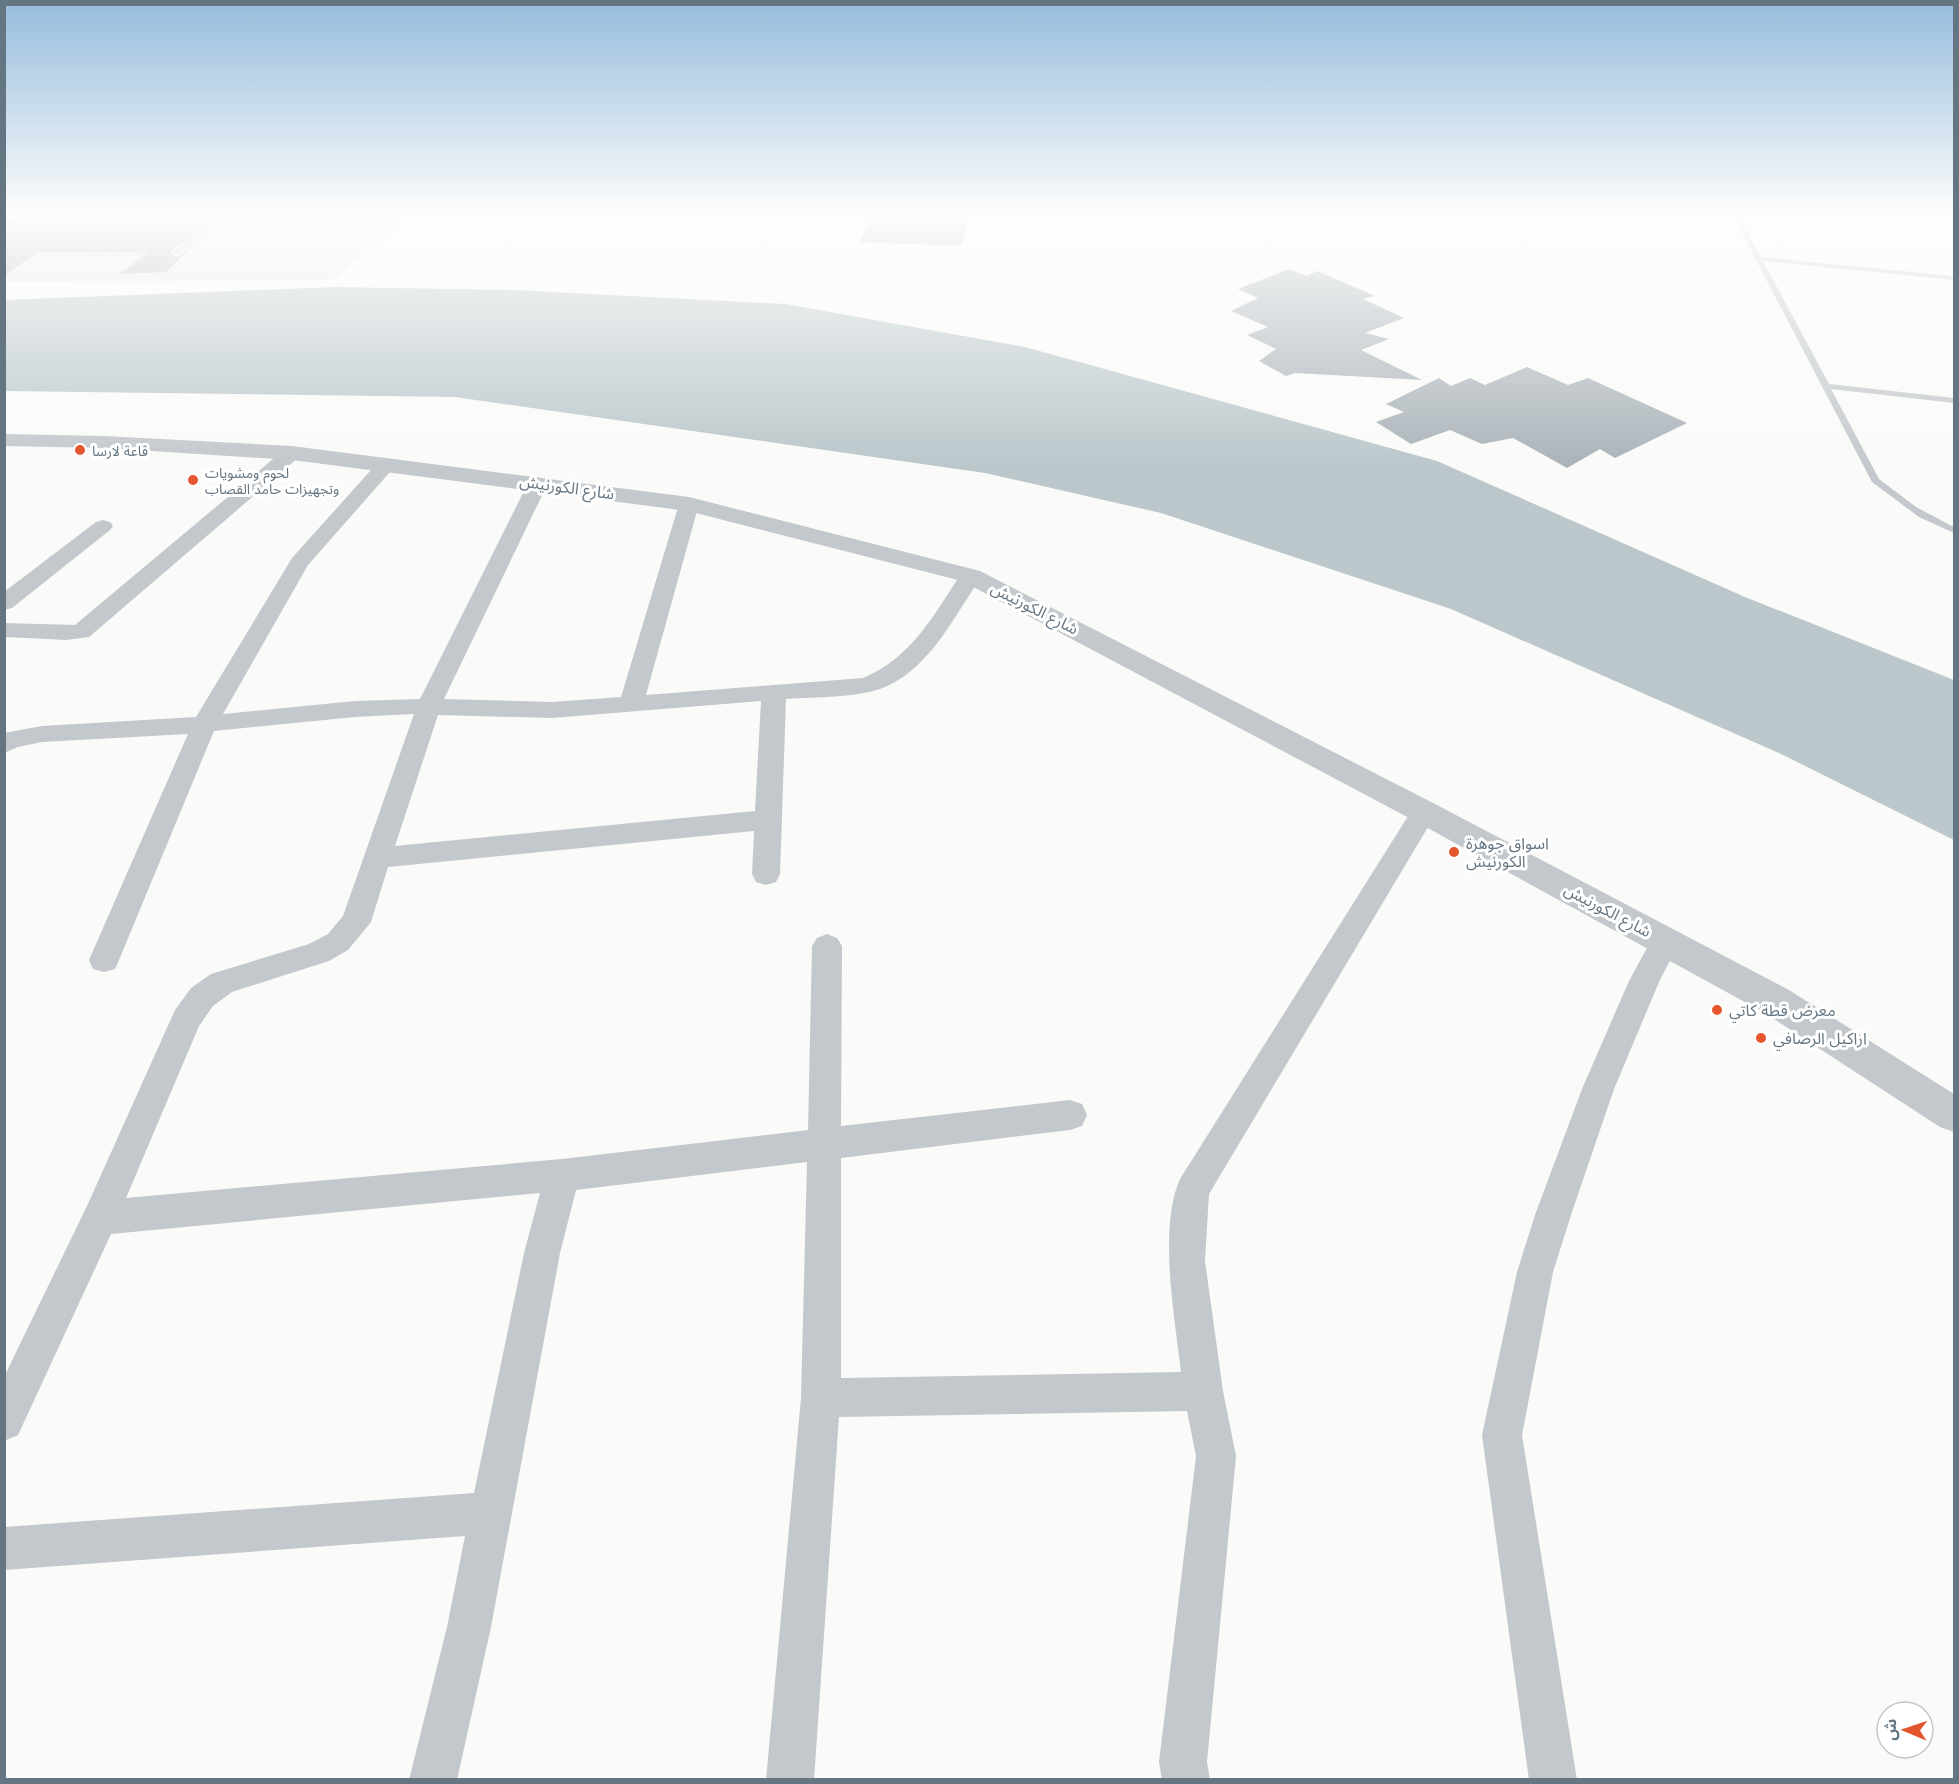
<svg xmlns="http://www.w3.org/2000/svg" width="1959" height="1784" viewBox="0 0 1959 1784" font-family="Inter,'Noto Sans Arabic',sans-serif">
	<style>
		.built { fill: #e8e9e9 }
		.water { fill: #bbc7cb }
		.building { fill: #aab3b9 }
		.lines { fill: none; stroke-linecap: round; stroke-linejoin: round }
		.path { stroke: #bbbfc2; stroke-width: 2; stroke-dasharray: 1.5 1.5; stroke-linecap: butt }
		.service { fill: #c3c8cc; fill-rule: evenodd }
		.minor { fill: #c3c8cc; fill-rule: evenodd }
		.tertiary { fill: #c3c8cc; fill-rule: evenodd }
		.poi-dot { fill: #e4572e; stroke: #fff; stroke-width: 2 }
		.labels { text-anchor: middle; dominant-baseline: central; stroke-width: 6; stroke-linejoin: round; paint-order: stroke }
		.far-poi-label { font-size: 14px; fill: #657683; stroke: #fff; text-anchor: start }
		.street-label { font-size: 16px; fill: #657683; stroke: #fff }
		.poi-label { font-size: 16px; fill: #657683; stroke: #fff; text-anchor: start }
	</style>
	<rect width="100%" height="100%" fill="#fafaf8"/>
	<path class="built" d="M4 216H411L333 280 5 282Z"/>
	<path class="water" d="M335 287 514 290 785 304 1025 347 1437 461 1745 597 1954 680V840L1781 754 1451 609 1161 513 985 473 455 397 5 391V300Z"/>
	<g class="building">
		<path d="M15 216H223L171 251 172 255 178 256 194 245 166 272 120 274 148 252H38L4 276V222Z"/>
		<path d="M871 216H970L961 246 859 242Z"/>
		<path d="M1289 269 1307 276 1317 271 1375 296 1363 299 1404 318 1365 333 1389 339 1361 350 1422 380 1295 373 1286 376 1259 361 1276 349 1247 335 1268 327 1231 311 1258 298 1238 289Z"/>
		<path d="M1527 367 1568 385 1588 378 1687 423 1615 458 1600 449 1567 468 1513 438 1482 444 1450 430 1411 444 1376 422 1404 412 1386 404 1439 378 1451 386 1470 378 1485 385Z"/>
	</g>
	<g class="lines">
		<g class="path">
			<path d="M120 223 130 216"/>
			<path d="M37 256 156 254"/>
		</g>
		<g class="service">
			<path d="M230 216H238L202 236 177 254 172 253 198 234Z"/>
			<path d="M1733 216H1739L1761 257 1954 276V280L1763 261 1829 384 1954 398V403L1831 389 1879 479 1916 507 1954 527V533L1919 517 1872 482Z"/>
		</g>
		<g class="minor">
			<path d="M292 447 299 449 301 453 299 457 89 637 66 640 4 637V623L75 625 285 449Z"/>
			<path d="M387 458 397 464 308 565 223 714 355 701 420 699 528 483 538 477 548 483 444 699 552 702 621 697 679 504 682 500H696L699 504 646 695 863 678C913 657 934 614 963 571H979L982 576C952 619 925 680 869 692 842 698 813 697 786 699L780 874 776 882 766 885 756 882 752 874 754 831 388 867 371 922 348 950 329 961 232 992 213 1006 199 1026 126 1198 562 1159 808 1130 812 946 817 938 827 934 837 938 842 946 841 1126 1070 1100 1082 1104 1087 1115 1082 1126 1070 1130 841 1158V1378L1181 1372C1175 1319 1158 1228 1180 1179L1415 805 1424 802 1433 805 1437 812 1209 1194 1205 1261 1223 1391 1236 1456 1207 1762 1210 1780H1162L1159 1762 1196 1456 1187 1411 839 1417 814 1780H766L801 1398 807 1162 576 1190 560 1253 491 1627 457 1780H409L447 1627 465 1536 4 1570V1527L474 1493 524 1253 540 1193 111 1234 18 1435 4 1441V1377L87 1206 175 1010 191 988 211 974 309 944 328 934 343 916 414 714 355 717 214 731 119 960 115 969 104 972 93 969 89 960 188 734 42 742 18 747 4 753V733L42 726 196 717 292 558 380 460ZM761 701 755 811 395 846 438 715 552 718Z"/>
			<path d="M103 520 110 522 113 526 110 530 12 608 4 610V592L96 522Z"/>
			<path d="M1665 929 1675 933 1680 941 1659 982 1614 1089 1571 1215 1553 1272 1522 1435 1577 1780H1529L1482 1435 1517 1272 1535 1215 1582 1089 1629 981 1655 933Z"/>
		</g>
		<path class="tertiary" d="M4 434 104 436 292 446 689 497 980 571 1435 804 1789 990 1954 1094V1132L1940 1127 1763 1012 1413 820 962 581 688 511 292 460 104 448 4 446Z"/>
	</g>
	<linearGradient id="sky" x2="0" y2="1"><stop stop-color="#96bcdc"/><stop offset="0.46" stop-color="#fdfdfc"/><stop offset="1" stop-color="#fdfdfc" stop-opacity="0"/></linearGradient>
	<rect width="1959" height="466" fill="url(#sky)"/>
	<g class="poi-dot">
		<circle cx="80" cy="450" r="6"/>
		<circle cx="193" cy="480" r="6"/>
		<circle cx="1454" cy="852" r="6"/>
		<circle cx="1717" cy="1010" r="6"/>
		<circle cx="1761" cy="1038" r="6"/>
	</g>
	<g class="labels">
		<g class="far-poi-label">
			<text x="92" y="450">قاعة لارسا</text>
			<text x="205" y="472">لحوم ومشويات<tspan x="205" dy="16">وتجهيزات حامد القصاب</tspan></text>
		</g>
		<g class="street-label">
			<text transform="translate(567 487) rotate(8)">شارع الكورنيش</text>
			<text transform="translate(1035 608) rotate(27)">شارع الكورنيش</text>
			<text transform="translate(1608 910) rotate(28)">شارع الكورنيش</text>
		</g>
		<g class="poi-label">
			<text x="1466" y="843">اسواق جوهرة<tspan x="1466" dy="18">الكورنيش</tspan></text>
			<text x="1729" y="1010">معرض قطة كاتي</text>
			<text x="1773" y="1038">اراكيل الرصافي</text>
		</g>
	</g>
	<rect width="1959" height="1784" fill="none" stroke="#657683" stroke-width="12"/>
	<g transform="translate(1905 1730) rotate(272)"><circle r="28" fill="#ffffff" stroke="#c1c8cd" stroke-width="1.5"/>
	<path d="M0-4.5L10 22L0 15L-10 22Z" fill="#e4572e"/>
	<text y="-9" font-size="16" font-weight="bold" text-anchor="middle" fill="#657683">ش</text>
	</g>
</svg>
